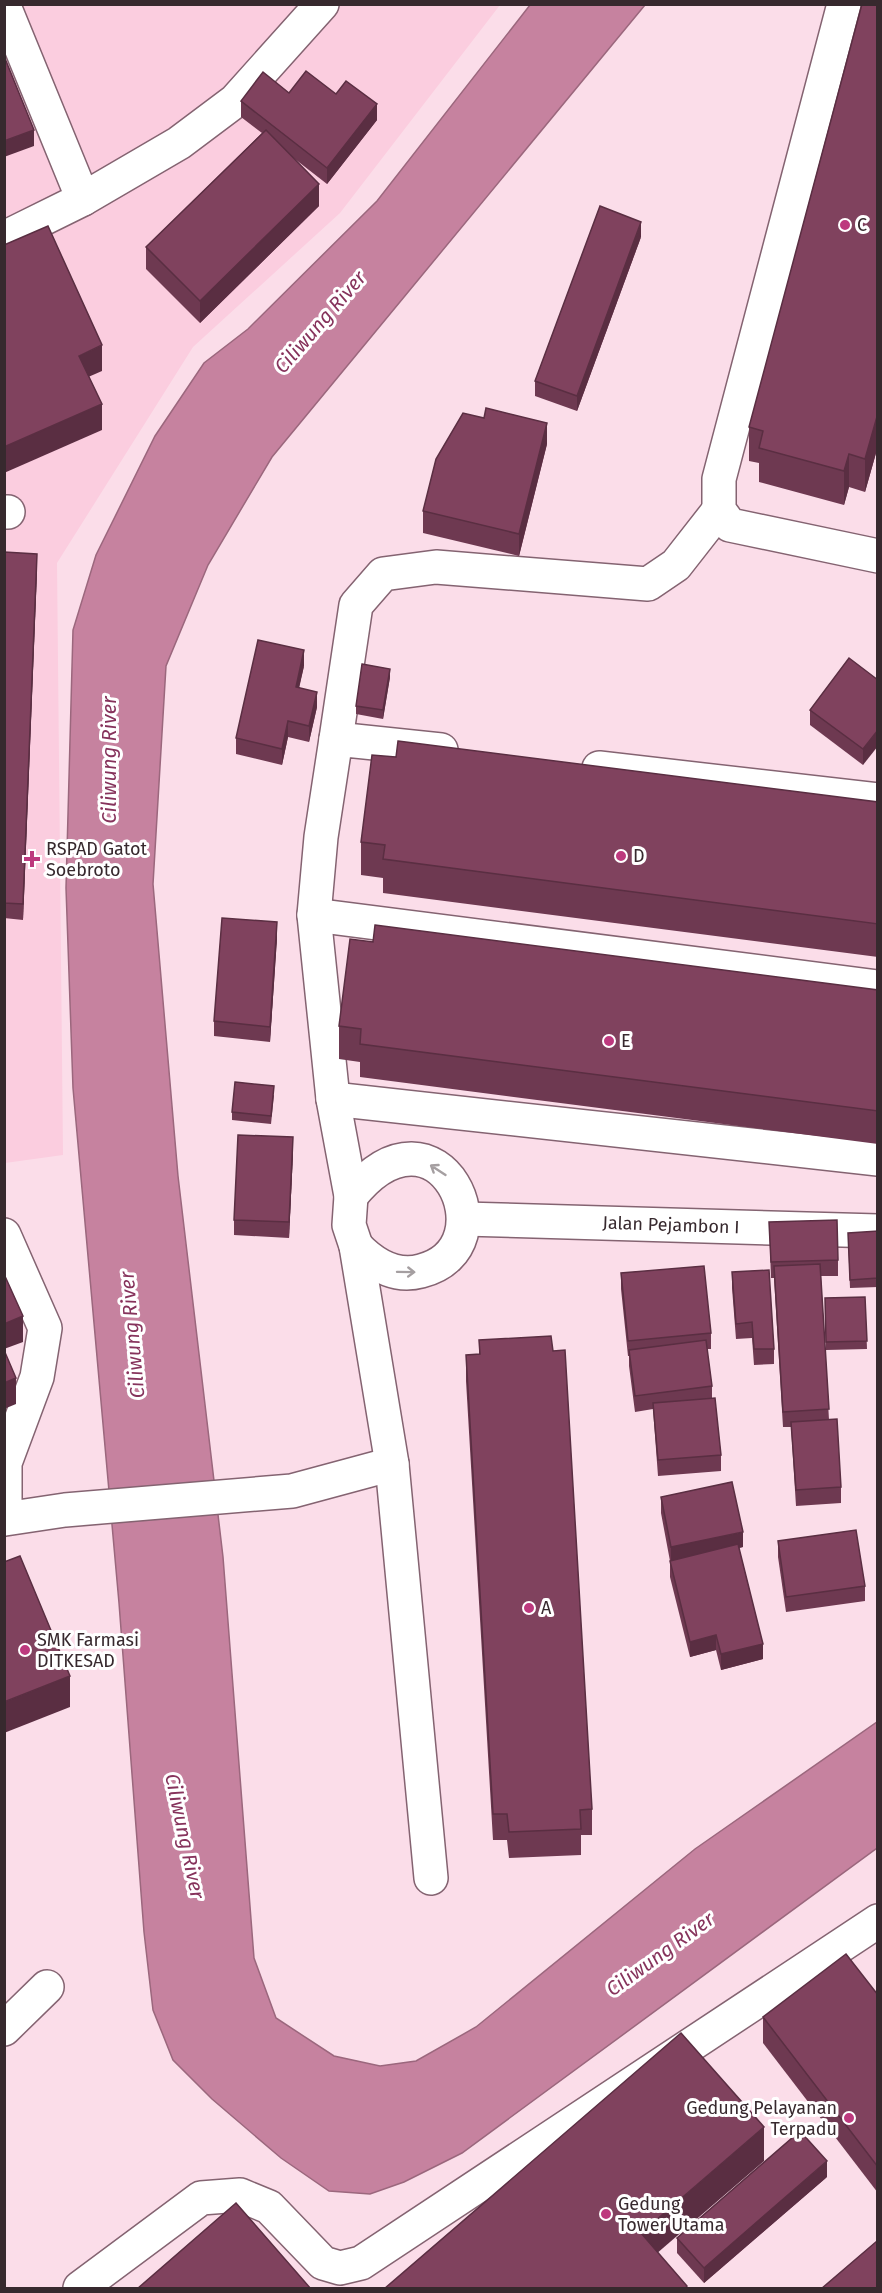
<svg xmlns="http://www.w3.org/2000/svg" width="882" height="2293" viewBox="0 0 882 2293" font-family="'Fira Sans',sans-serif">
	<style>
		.built { fill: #fbcddf }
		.water { fill: #c6829f; stroke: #9b677d; stroke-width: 1.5 }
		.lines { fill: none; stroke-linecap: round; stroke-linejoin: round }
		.minor-casing { stroke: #846371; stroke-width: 36 }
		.minor { stroke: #fff; stroke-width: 33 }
		.wall { fill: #6e3951 }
		.shaded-wall { fill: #5a2e42 }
		.building { fill: #80425e; stroke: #5a2e42; stroke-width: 1.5 }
		.oneway { stroke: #a59fa1 }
		.poi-dot { fill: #bd397e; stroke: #fff; stroke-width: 2 }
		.labels { text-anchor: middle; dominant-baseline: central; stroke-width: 6; stroke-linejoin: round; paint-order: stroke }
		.poi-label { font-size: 18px; fill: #37292e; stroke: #fff; text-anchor: start }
		.street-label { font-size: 18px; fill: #37292e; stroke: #fff }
		.water-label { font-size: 20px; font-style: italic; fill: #86335c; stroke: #fff }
	</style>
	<rect width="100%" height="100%" fill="#fbdde9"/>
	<path class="built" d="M4 5H500L340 213 193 347 57 563 63 1155 5 1163Z"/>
	<path class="water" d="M530 5H645L272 457 208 565 166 666 153 884 178 1176 223 1557 254 1958 276 2018 334 2056 380 2066 416 2061 476 2027 695 1849 877 1722V1848L462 2153 404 2182 370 2194 329 2191 281 2158 212 2099 173 2060 153 2010 144 1932 119 1603 73 1088 66 888 73 630 96 555 155 436 204 363 248 329 377 201Z"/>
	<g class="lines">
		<defs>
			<g id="minor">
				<path d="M844 4 719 479V510L730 525 878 556"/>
				<path d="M4 6 83 199 4 238"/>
				<path d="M83 199 179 143 235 101 322 4"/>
				<path d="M4 512H8"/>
				<path d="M336 739 356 605 383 574 436 567 648 584 676 565 719 510"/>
				<path d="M599 768 878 800"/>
				<path d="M314 915 878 987"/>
				<path d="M333 1099 878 1159"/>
				<path d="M351 1196C438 1088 513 1248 421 1271 395 1278 373 1264 356 1246"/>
				<path d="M464 1219 878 1231"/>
				<path d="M4 1235 45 1328 37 1377 5 1463V1519L65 1510 292 1491 392 1464"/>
				<path d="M431 1878 392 1464 356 1246 349 1225 351 1196 333 1099 314 915 321 837 336 739 441 750"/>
				<path d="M4 2029 47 1987"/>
				<path d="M80 2288 201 2198 240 2195 269 2207 323 2263 340 2268 361 2263 878 1921"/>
			</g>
		</defs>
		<use href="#minor" class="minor-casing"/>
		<use href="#minor" class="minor"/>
	</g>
	<g class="wall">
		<path d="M878 4V446L865 492 849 487 844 505 759 482V463L749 461V427Z"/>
		<path d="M289 93 336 94 377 120 327 184 291 156 319 206 200 323 146 269V247L262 133 241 117V101Z"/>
		<path d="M641 237 577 411 535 396V381Z"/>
		<path d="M547 444 519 556 423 533V511Z"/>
		<path d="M4 552 37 570 23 920 4 918Z"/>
		<path d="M304 666 299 687 317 707 309 742 288 737 282 765 236 754V738Z"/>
		<path d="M390 677 383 719 356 714V706Z"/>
		<path d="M878 680 863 765 810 725V710Z"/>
		<path d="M396 757 878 802V957L383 893V878L361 875V842Z"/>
		<path d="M277 938 270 1042 214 1036V1021Z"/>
		<path d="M878 990V1144L360 1077V1062L339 1059V1026Z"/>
		<path d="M274 1095 271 1124 232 1120V1112Z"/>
		<path d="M293 1153 289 1238 234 1235V1220Z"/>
		<path d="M769 1222 838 1260V1276H821L829 1420 841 1487V1503L796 1506 791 1427H783L774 1278H771Z"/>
		<path d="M878 1231V1287L850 1288 848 1241Z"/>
		<path d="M732 1272 774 1349V1364L754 1365 752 1338 736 1339 732 1288Z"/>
		<path d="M621 1273 711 1333V1349H707L712 1386V1398L721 1455V1471L658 1476 653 1409 635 1412 629 1366V1356H628L621 1289Z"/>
		<path d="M865 1297 867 1349 826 1350 825 1298Z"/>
		<path d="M479 1340 592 1809V1835H581V1855L509 1858 507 1840H493L466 1381V1355L479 1354Z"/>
		<path d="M661 1497 743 1547 739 1548 763 1659 721 1670 716 1650 690 1657 670 1577V1561L661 1513Z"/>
		<path d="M778 1541 865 1586V1601L786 1612 778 1557Z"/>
		<path d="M878 1995V2193L763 2043V2017Z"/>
		<path d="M827 2177 704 2283 677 2253V2238Z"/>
	</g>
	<g class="shaded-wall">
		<path d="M377 104V120L327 184V168Z"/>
		<path d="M34 130V146L4 157V141Z"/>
		<path d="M319 184V206L200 323V301Z"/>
		<path d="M641 222V237L577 411V396Z"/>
		<path d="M102 345V371L79 381V356Z"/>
		<path d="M102 404V430L4 473V447Z"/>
		<path d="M878 413V446L865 492V459Z"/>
		<path d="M547 423V444L519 556V534Z"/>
		<path d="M849 454V487L844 505V471Z"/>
		<path d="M37 554V570L23 920V904Z"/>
		<path d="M304 650V666L296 702V687Z"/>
		<path d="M390 669V677L383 719V710Z"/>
		<path d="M317 692V707L309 742V726Z"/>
		<path d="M288 721V737L282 765V749Z"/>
		<path d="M878 730V746L863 765V749Z"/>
		<path d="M277 922V938L270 1042V1027Z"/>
		<path d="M293 1137V1153L289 1238V1222Z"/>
		<path d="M23 1316V1342L4 1349V1324Z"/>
		<path d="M16 1378V1404L4 1409V1383Z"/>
		<path d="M743 1532V1547L671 1562V1547Z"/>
		<path d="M716 1635V1650L690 1657V1642Z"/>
		<path d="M763 1644V1659L721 1670V1654Z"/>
		<path d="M70 1676V1707L4 1733V1702Z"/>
		<path d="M764 2127V2161L641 2267V2233Z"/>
		<path d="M827 2161V2177L704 2283V2268Z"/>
	</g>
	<g class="building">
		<path d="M862 4H878V413L865 459 849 454 844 471 759 448 763 431 749 427Z"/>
		<path d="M4 56 34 130 4 141Z"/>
		<path d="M306 71 336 94 346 81 377 104 327 168 241 101 263 72 289 93Z"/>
		<path d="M266 130 319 184 200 301 146 247Z"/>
		<path d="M600 206 641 222 577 396 535 381Z"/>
		<path d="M48 226 102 345 79 356 102 404 4 447V245Z"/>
		<path d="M486 408 547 423 519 534 423 511 436 459 463 413 484 418Z"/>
		<path d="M4 552 37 554 23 904 4 903Z"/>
		<path d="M258 640 304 650 296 687 317 692 309 726 288 721 282 749 236 738Z"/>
		<path d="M849 658 878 680V730L863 749 810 710Z"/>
		<path d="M362 664 390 669 383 710 356 706Z"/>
		<path d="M398 741 878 802V924L383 859 385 845 361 842 372 755 396 757Z"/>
		<path d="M222 918 277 922 270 1027 214 1021Z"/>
		<path d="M375 925 878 990V1111L360 1044 361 1029 339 1026 350 939 373 942Z"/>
		<path d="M235 1082 274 1086 271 1116 232 1112Z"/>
		<path d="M238 1135 293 1137 289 1222 234 1220Z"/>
		<path d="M837 1220 838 1260 771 1262 769 1222Z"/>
		<path d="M878 1231V1278L850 1280 848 1233Z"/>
		<path d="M820 1264 829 1409 783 1412 774 1266Z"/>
		<path d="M704 1266 711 1333 628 1341 621 1273Z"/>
		<path d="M769 1270 774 1349H754L752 1322 736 1324 732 1272Z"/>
		<path d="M4 1274 23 1316 4 1324Z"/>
		<path d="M865 1297 867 1341 826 1342 825 1298Z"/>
		<path d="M551 1336 553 1351 565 1350 592 1809 580 1810 581 1829 509 1832 507 1814H493L466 1355 480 1354 479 1340Z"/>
		<path d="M706 1340 712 1386 635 1396 629 1350Z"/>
		<path d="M4 1350 16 1378 4 1383Z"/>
		<path d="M715 1398 721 1455 658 1460 653 1403Z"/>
		<path d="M837 1419 841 1487 796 1490 791 1422Z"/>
		<path d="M732 1482 743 1532 671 1547 661 1497Z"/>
		<path d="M856 1530 865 1586 786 1597 778 1541Z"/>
		<path d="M738 1544 763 1644 721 1654 716 1635 690 1642 670 1561Z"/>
		<path d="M20 1556 70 1676 4 1702V1562Z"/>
		<path d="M846 1954 878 1995V2167L763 2017Z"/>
		<path d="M681 2033 764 2127 641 2233 687 2286 685 2289H384Z"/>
		<path d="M800 2131 827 2161 704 2268 677 2238Z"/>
		<path d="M236 2203 311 2289H137Z"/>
		<path d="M877 2241 878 2289H821Z"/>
	</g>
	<defs><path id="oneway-shaft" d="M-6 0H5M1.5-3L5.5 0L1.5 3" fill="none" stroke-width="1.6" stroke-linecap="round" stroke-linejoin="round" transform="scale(1.5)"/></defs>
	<g class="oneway">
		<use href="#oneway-shaft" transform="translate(438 1170) rotate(-147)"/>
		<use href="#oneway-shaft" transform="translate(406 1272) rotate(1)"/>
	</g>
	<g class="poi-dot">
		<circle cx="845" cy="225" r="6"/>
		<circle cx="621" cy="856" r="6"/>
		<path d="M29 850h6v6h6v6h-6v6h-6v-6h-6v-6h6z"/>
		<circle cx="609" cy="1041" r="6"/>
		<circle cx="529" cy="1608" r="6"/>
		<circle cx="25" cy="1650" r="6"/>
		<circle cx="849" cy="2118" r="6"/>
		<circle cx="606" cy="2214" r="6"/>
	</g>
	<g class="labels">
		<g class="poi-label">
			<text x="857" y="225">C</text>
			<text x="46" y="849">RSPAD Gatot<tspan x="46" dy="21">Soebroto</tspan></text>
			<text x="633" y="856">D</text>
			<text x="621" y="1041">E</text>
			<text x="541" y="1608">A</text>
			<text x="37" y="1640">SMK Farmasi<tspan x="37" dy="21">DITKESAD</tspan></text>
			<text x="837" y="2108" text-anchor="end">Gedung Pelayanan<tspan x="837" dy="21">Terpadu</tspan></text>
			<text x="618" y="2204">Gedung<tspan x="618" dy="21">Tower Utama</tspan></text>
		</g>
		<g class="street-label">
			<text transform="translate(671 1225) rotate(2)">Jalan Pejambon I</text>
		</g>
		<g class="water-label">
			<text transform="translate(320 322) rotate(-49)">Ciliwung River</text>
			<text transform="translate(109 760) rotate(-90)">Ciliwung River</text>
			<text transform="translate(132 1335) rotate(-95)">Ciliwung River</text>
			<text transform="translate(185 1836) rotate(78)">Ciliwung River</text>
			<text transform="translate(660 1954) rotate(-36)">Ciliwung River</text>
		</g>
	</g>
	<rect width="882" height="2293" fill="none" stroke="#37292e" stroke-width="12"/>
</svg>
